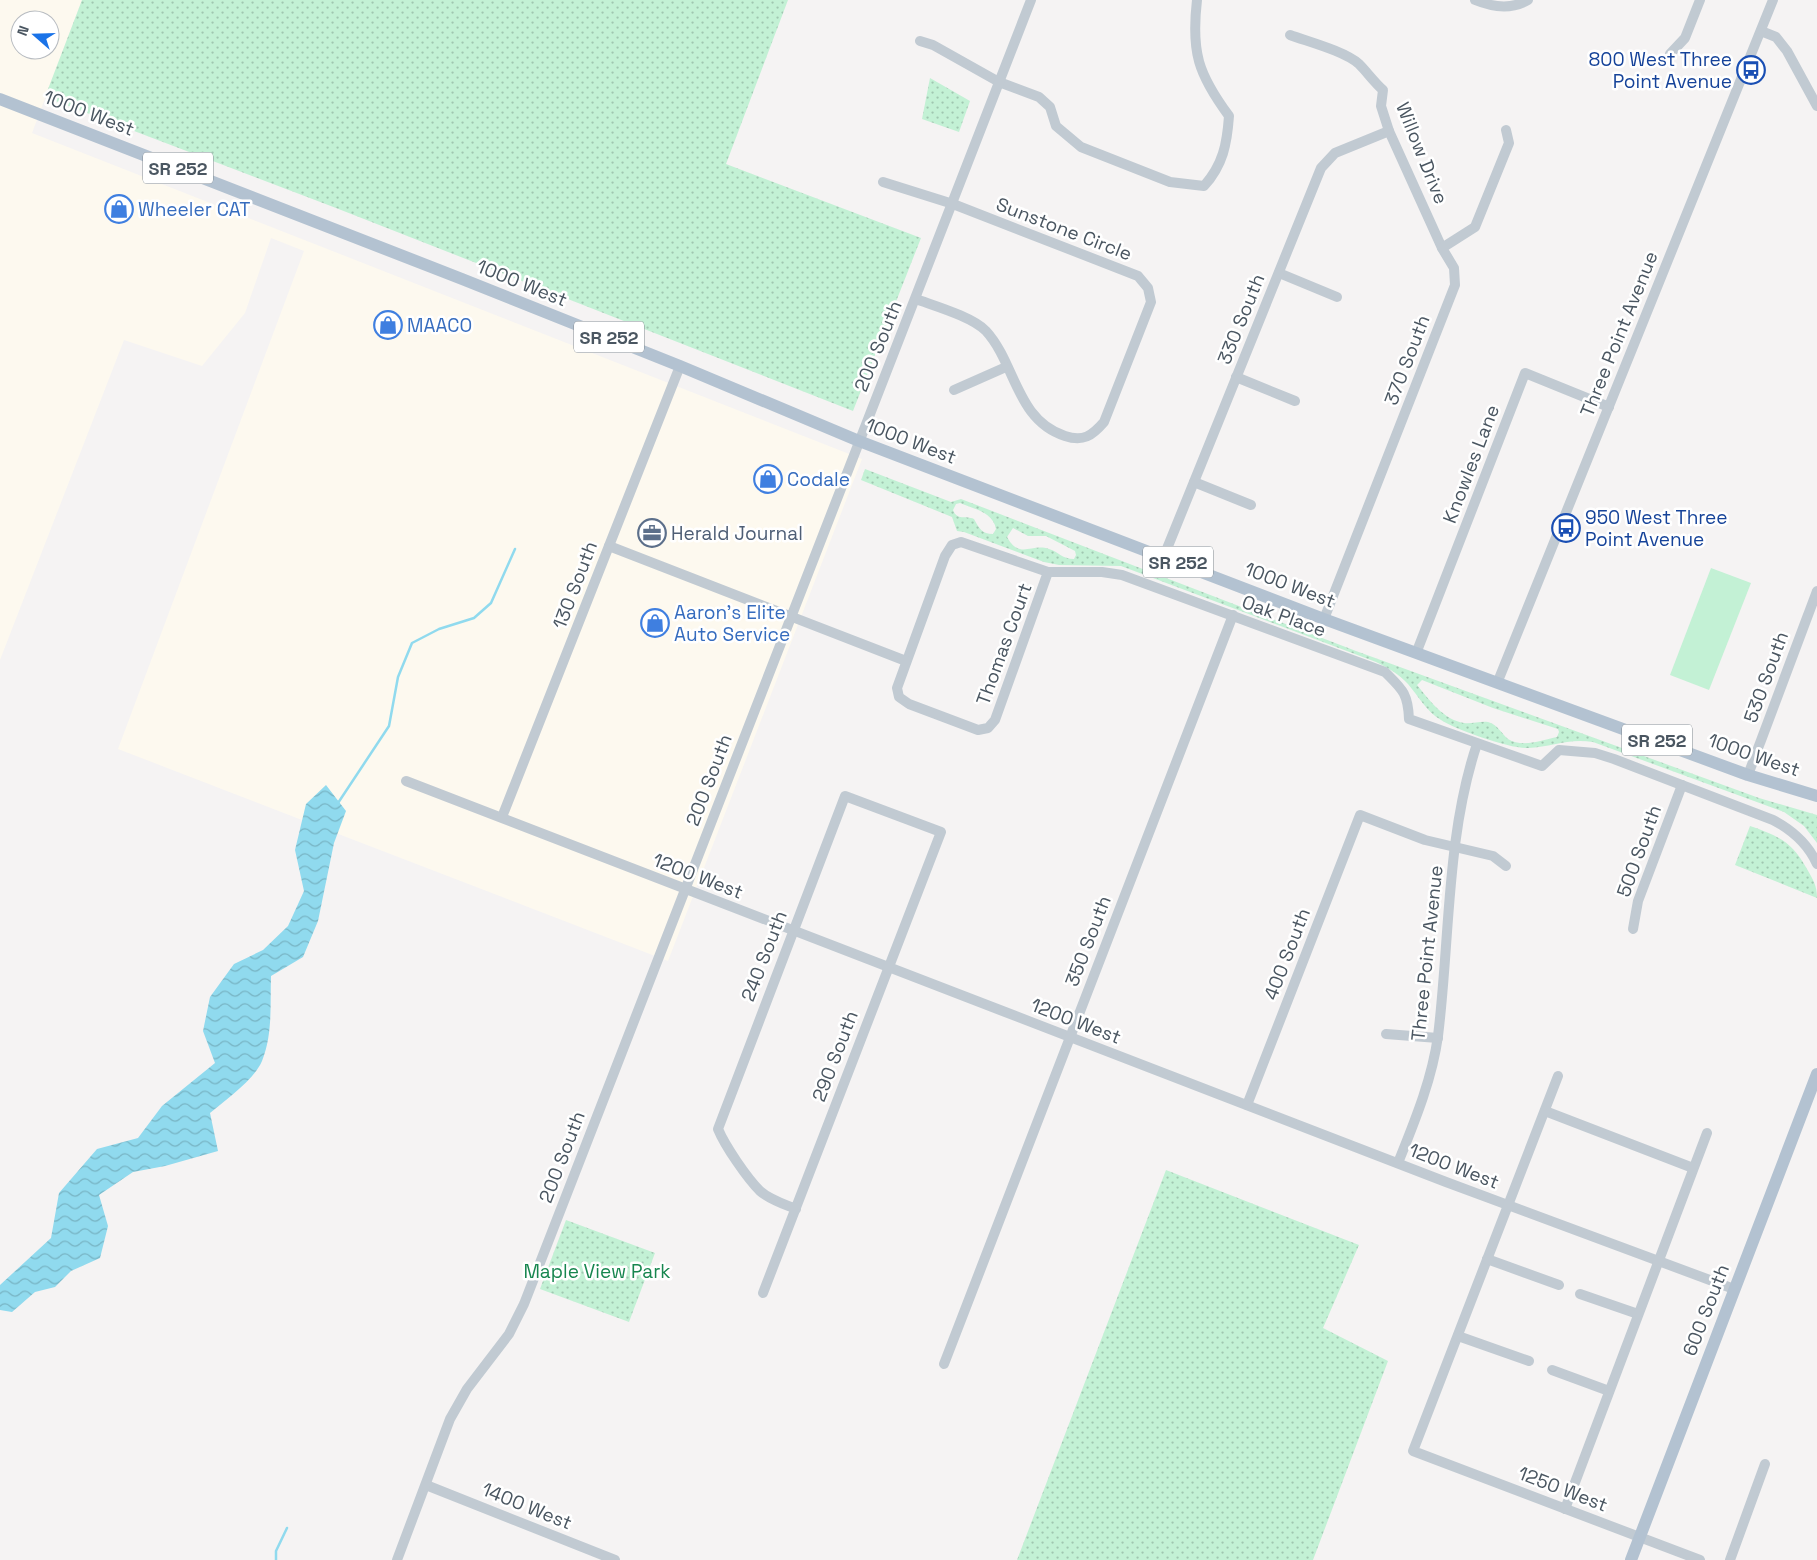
<svg xmlns="http://www.w3.org/2000/svg" width="1817" height="1560" viewBox="0 0 1817 1560" font-family="'Space Grotesk',sans-serif">
	<style>
		.commercial { fill: #fdf9ef; fill-rule: evenodd }
		.grass { fill: url(#grass-dots); fill-rule: evenodd }
		.pitch { fill: #c3f1d5 }
		.water { fill: url(#water-waves) }
		.lines { fill: none; stroke-linecap: round; stroke-linejoin: round }
		.stream { stroke: #90daee; stroke-width: 2.5 }
		.minor { stroke: #c1cad2; stroke-width: 10 }
		.major { stroke: #b3c2d1; stroke-width: 12 }
		.labels { text-anchor: middle; dominant-baseline: central; stroke-width: 5; stroke-linejoin: round; paint-order: stroke }
		.shield { fill: #fff; stroke: #808990; stroke-width: 1 }
		.shield-label { font-size: 18px; font-weight: bold; fill: #4a5661 }
		.transit-label { font-size: 19px; fill: #164399; stroke: #fff; text-anchor: end }
		.street-label { font-size: 19px; fill: #4a5661; stroke: #fff }
		.shop-label { font-size: 19px; fill: #366cbe; stroke: #fff; text-anchor: start }
		.service-label { font-size: 19px; fill: #4e5e75; stroke: #fff; text-anchor: start }
		.park-label { font-size: 19px; fill: #17864f; stroke: #fff }
	</style>
	<defs>
		<pattern id="grass-dots" width="8" height="8" patternUnits="userSpaceOnUse" patternTransform="scale(1.25)"><rect width="8" height="8" fill="#c3f1d5"/><path d="M2 2h.1M6 6h.1" fill="none" stroke="#a0c6b0" stroke-width="1.8" stroke-linecap="round"/></pattern>
		<pattern id="water-waves" width="16" height="10" patternUnits="userSpaceOnUse" patternTransform="scale(1.25)"><rect width="16" height="10" fill="#90daee"/><path d="M0 5q4-4 8 0t8 0" fill="none" stroke="#78b4c4"/></pattern>
	</defs>
	<rect width="100%" height="100%" fill="#f5f3f3"/>
	<path class="commercial" d="M0 0H82L32 133 862 459 668 961 118 749 304 251 271 238 245 313 202 366 124 340 0 660ZM20 20H50V50H20Z"/>
	<g class="grass">
		<path d="M82 0H788L726 164 921 238 853 411 336 208 45 97Z"/>
		<path d="M930 78 970 101 959 132 922 119Z"/>
		<path d="M865 469 951 502 961 499 1356 651 1759 798 1817 815V843L1804 826 1784 812 1593 742C1568 738 1552 747 1528 748 1510 749 1457 730 1441 720 1426 711 1419 697 1408 684 1399 674 1388 668 1376 662L1121 566 1059 565 1044 562 964 532 957 531 952 517 861 480ZM960 503C974 509 993 512 996 529L993 534C982 534 979 528 974 519 966 515 957 521 953 510L956 504ZM1013 528 1028 536H1046L1075 551 1076 555 1074 559C1062 559 1059 552 1049 549 1031 543 1020 560 1007 537ZM1422 680 1493 708 1558 729 1559 732 1557 737C1543 740 1522 748 1508 739 1501 733 1498 725 1488 722 1480 721 1472 724 1464 723 1444 720 1429 700 1417 685Z"/>
		<path d="M1750 826C1779 836 1792 842 1807 869 1813 880 1817 885 1817 898L1735 865Z"/>
		<path d="M1166 1170 1359 1245 1323 1328 1388 1361 1313 1560H1017Z"/>
		<path d="M566 1220 655 1253 629 1322 540 1289Z"/>
	</g>
	<path class="pitch" d="M1711 568 1751 583 1709 690 1670 675Z"/>
	<path class="water" d="M326 785 346 811 334 843 318 921 303 957 271 976C270 1003 273 1034 262 1061 254 1080 226 1099 210 1113L218 1151 165 1166 133 1172 99 1195 108 1226 100 1258 71 1271 55 1287 35 1292 12 1312 0 1310V1285L51 1238 59 1193 97 1149 138 1138 162 1106 215 1063 203 1031 210 997 234 964 263 950 288 926 304 891 295 850 306 804Z"/>
	<g class="lines">
		<g class="stream">
			<path d="M338 803 389 726 398 677 412 643 439 629 474 618 491 603 515 549"/>
			<path d="M276 1560V1551L287 1528"/>
		</g>
		<g class="minor">
			<path d="M1475 0C1492 7 1511 10 1528 0"/>
			<path d="M1761 31 1776 37 1787 51 1817 106"/>
			<path d="M1290 35C1309 42 1344 51 1359 64 1367 72 1374 82 1383 90L1381 106 1389 131 1442 248"/>
			<path d="M920 41 933 45 999 82 1039 97 1050 107 1056 126 1081 147 1170 182 1204 186C1223 165 1227 144 1229 116 1198 74 1191 52 1197 0"/>
			<path d="M1670 54 1685 38 1700 0"/>
			<path d="M883 182 953 204 1138 276 1148 288 1151 302 1104 422C1092 436 1083 442 1065 436 1016 420 1016 364 986 331 973 317 935 306 916 299"/>
			<path d="M1279 273 1337 297"/>
			<path d="M1236 377 1295 401"/>
			<path d="M954 390 1006 367"/>
			<path d="M1194 482 1251 505"/>
			<path d="M961 542 1048 572 995 720 988 728 978 730 909 704 899 697 897 688 945 556 952 545Z"/>
			<path d="M609 546 906 661"/>
			<path d="M1164 556 1321 168 1335 153 1389 131"/>
			<path d="M1048 572H1102L1122 575 1385 672C1402 689 1408 693 1409 719L1542 766 1559 750 1595 753 1614 759 1773 820C1792 830 1808 844 1817 864"/>
			<path d="M1324 619 1455 285 1454 268 1442 248 1475 227 1509 143 1506 130"/>
			<path d="M1417 651 1525 373 1609 407"/>
			<path d="M1498 681 1773 0"/>
			<path d="M1748 775 1817 591"/>
			<path d="M406 781 1446 1182 1734 1289"/>
			<path d="M502 817 680 366"/>
			<path d="M1633 929 1638 901 1682 785"/>
			<path d="M1386 1034 1438 1038"/>
			<path d="M1558 1076 1413 1451 1700 1560"/>
			<path d="M1247 1105 1360 815 1425 840 1493 856 1506 866"/>
			<path d="M1545 1111 1693 1168"/>
			<path d="M1398 1163C1414 1123 1432 1080 1438 1036 1450 940 1446 836 1477 744"/>
			<path d="M1487 1259 1559 1285"/>
			<path d="M763 1293C823 1140 881 986 941 832L845 796 718 1129C725 1146 747 1178 760 1191 770 1200 784 1204 796 1209"/>
			<path d="M1580 1294 1638 1314"/>
			<path d="M1458 1336 1529 1361"/>
			<path d="M944 1364 1233 615"/>
			<path d="M1552 1370 1609 1391"/>
			<path d="M426 1485 615 1560"/>
			<path d="M1565 1509 1707 1133"/>
			<path d="M397 1560 450 1419 467 1389 509 1334 524 1304 1031 0"/>
			<path d="M1730 1560 1765 1464"/>
		</g>
		<g class="major">
			<path d="M0 99 462 279 680 366 859 441 1324 619 1748 775 1817 796"/>
			<path d="M1631 1560 1817 1074"/>
		</g>
	</g>
	<defs>
		<symbol id="bus-ring" viewBox="-11 -11 22 22"><circle r="9.5" fill="#fff" stroke="#1a4fb4" stroke-width="1.5"/><path d="M-5-6H5V4H4V6H2V4H-2V6H-4V4H-5ZM-3.5-4V0h7V-4ZM-3.5 1.2v1.5H-2V1.2ZM2 1.2v1.5H3.5V1.2Z" fill="#1a4fb4"/></symbol>
		<symbol id="shop-ring" viewBox="-11 -11 22 22"><circle r="9.5" fill="#fff" stroke="#3f7fe0" stroke-width="1.5"/><path d="M-5-2.5h2.3a2.7 3.5 0 0 1 5.4 0H5L5.5 6h-11ZM-1.5-2.5h3a1.5 2.3 0 0 0-3 0Z" fill="#3f7fe0"/></symbol>
		<symbol id="office-ring" viewBox="-11 -11 22 22"><circle r="9.5" fill="#fff" stroke="#5c6f8a" stroke-width="1.5"/><path d="M-6-3h4V-5.5h4V-3h4V5H-6ZM-1-4.5V-3h2v-1.5ZM-6 0V1H6V0Z" fill="#5c6f8a"/></symbol>
	</defs>
	<g fill-rule="evenodd">
		<use href="#bus-ring" x="1735" y="54" width="32" height="32"/>
		<use href="#shop-ring" x="103" y="193" width="32" height="32"/>
		<use href="#shop-ring" x="372" y="309" width="32" height="32"/>
		<use href="#shop-ring" x="752" y="463" width="32" height="32"/>
		<use href="#bus-ring" x="1550" y="512" width="32" height="32"/>
		<use href="#office-ring" x="636" y="517" width="32" height="32"/>
		<use href="#shop-ring" x="639" y="607" width="32" height="32"/>
	</g>
	<g class="labels">
		<g class="shield">
			<rect x="143" y="152.5" width="70" height="31" rx="4"/>
			<rect x="574" y="321.5" width="70" height="31" rx="4"/>
			<rect x="1143" y="546.5" width="70" height="31" rx="4"/>
			<rect x="1622" y="724.5" width="70" height="31" rx="4"/>
		</g>
		<g class="shield-label">
			<text x="178" y="168">SR 252</text>
			<text x="609" y="337">SR 252</text>
			<text x="1178" y="562">SR 252</text>
			<text x="1657" y="740">SR 252</text>
		</g>
		<g class="transit-label">
			<text x="1732" y="59">800 West Three<tspan x="1732" dy="22">Point Avenue</tspan></text>
			<text x="1585" y="517" text-anchor="start">950 West Three<tspan x="1585" dy="22">Point Avenue</tspan></text>
		</g>
		<g class="street-label">
			<text transform="translate(89 113) rotate(21)">1000 West</text>
			<text transform="translate(1422 153) rotate(68)">Willow Drive</text>
			<text transform="translate(1064 229) rotate(21)">Sunstone Circle</text>
			<text transform="translate(522 283) rotate(22)">1000 West</text>
			<text transform="translate(1241 319) rotate(-68)">330 South</text>
			<text transform="translate(1619 334) rotate(-68)">Three Point Avenue</text>
			<text transform="translate(878 346) rotate(-68)">200 South</text>
			<text transform="translate(1407 360) rotate(-69)">370 South</text>
			<text transform="translate(911 441) rotate(21)">1000 West</text>
			<text transform="translate(1471 464) rotate(-69)">Knowles Lane</text>
			<text transform="translate(575 585) rotate(-69)">130 South</text>
			<text transform="translate(1290 585) rotate(21)">1000 West</text>
			<text transform="translate(1284 616) rotate(20)">Oak Place</text>
			<text transform="translate(1004 644) rotate(-70)">Thomas Court</text>
			<text transform="translate(1766 677) rotate(-70)">530 South</text>
			<text transform="translate(1754 755) rotate(19)">1000 West</text>
			<text transform="translate(709 780) rotate(-69)">200 South</text>
			<text transform="translate(1639 851) rotate(-70)">500 South</text>
			<text transform="translate(698 876) rotate(21)">1200 West</text>
			<text transform="translate(1088 941) rotate(-69)">350 South</text>
			<text transform="translate(1427 953) rotate(-84)">Three Point Avenue</text>
			<text transform="translate(1287 954) rotate(-69)">400 South</text>
			<text transform="translate(764 956) rotate(-69)">240 South</text>
			<text transform="translate(1076 1021) rotate(21)">1200 West</text>
			<text transform="translate(835 1056) rotate(-69)">290 South</text>
			<text transform="translate(562 1157) rotate(-69)">200 South</text>
			<text transform="translate(1454 1166) rotate(21)">1200 West</text>
			<text transform="translate(1706 1310) rotate(-69)">600 South</text>
			<text transform="translate(1563 1489) rotate(21)">1250 West</text>
			<text transform="translate(527 1506) rotate(22)">1400 West</text>
		</g>
		<g class="shop-label">
			<text x="138" y="209">Wheeler CAT</text>
			<text x="407" y="325">MAACO</text>
			<text x="787" y="479">Codale</text>
			<text x="674" y="612">Aaron's Elite<tspan x="674" dy="22">Auto Service</tspan></text>
		</g>
		<g class="service-label">
			<text x="671" y="533">Herald Journal</text>
		</g>
		<g class="park-label">
			<text x="597" y="1271">Maple View Park</text>
		</g>
	</g>
	<g transform="translate(35 35) rotate(290)"><circle r="24" fill="#ffffff" stroke="#b7bbc0"/>
	<path d="M0-4L9 19L0 12L-9 19Z" fill="#1a73e8"/>
	<text y="-8" font-size="14" font-weight="bold" text-anchor="middle" fill="#4a5661">N</text>
	</g>
</svg>
